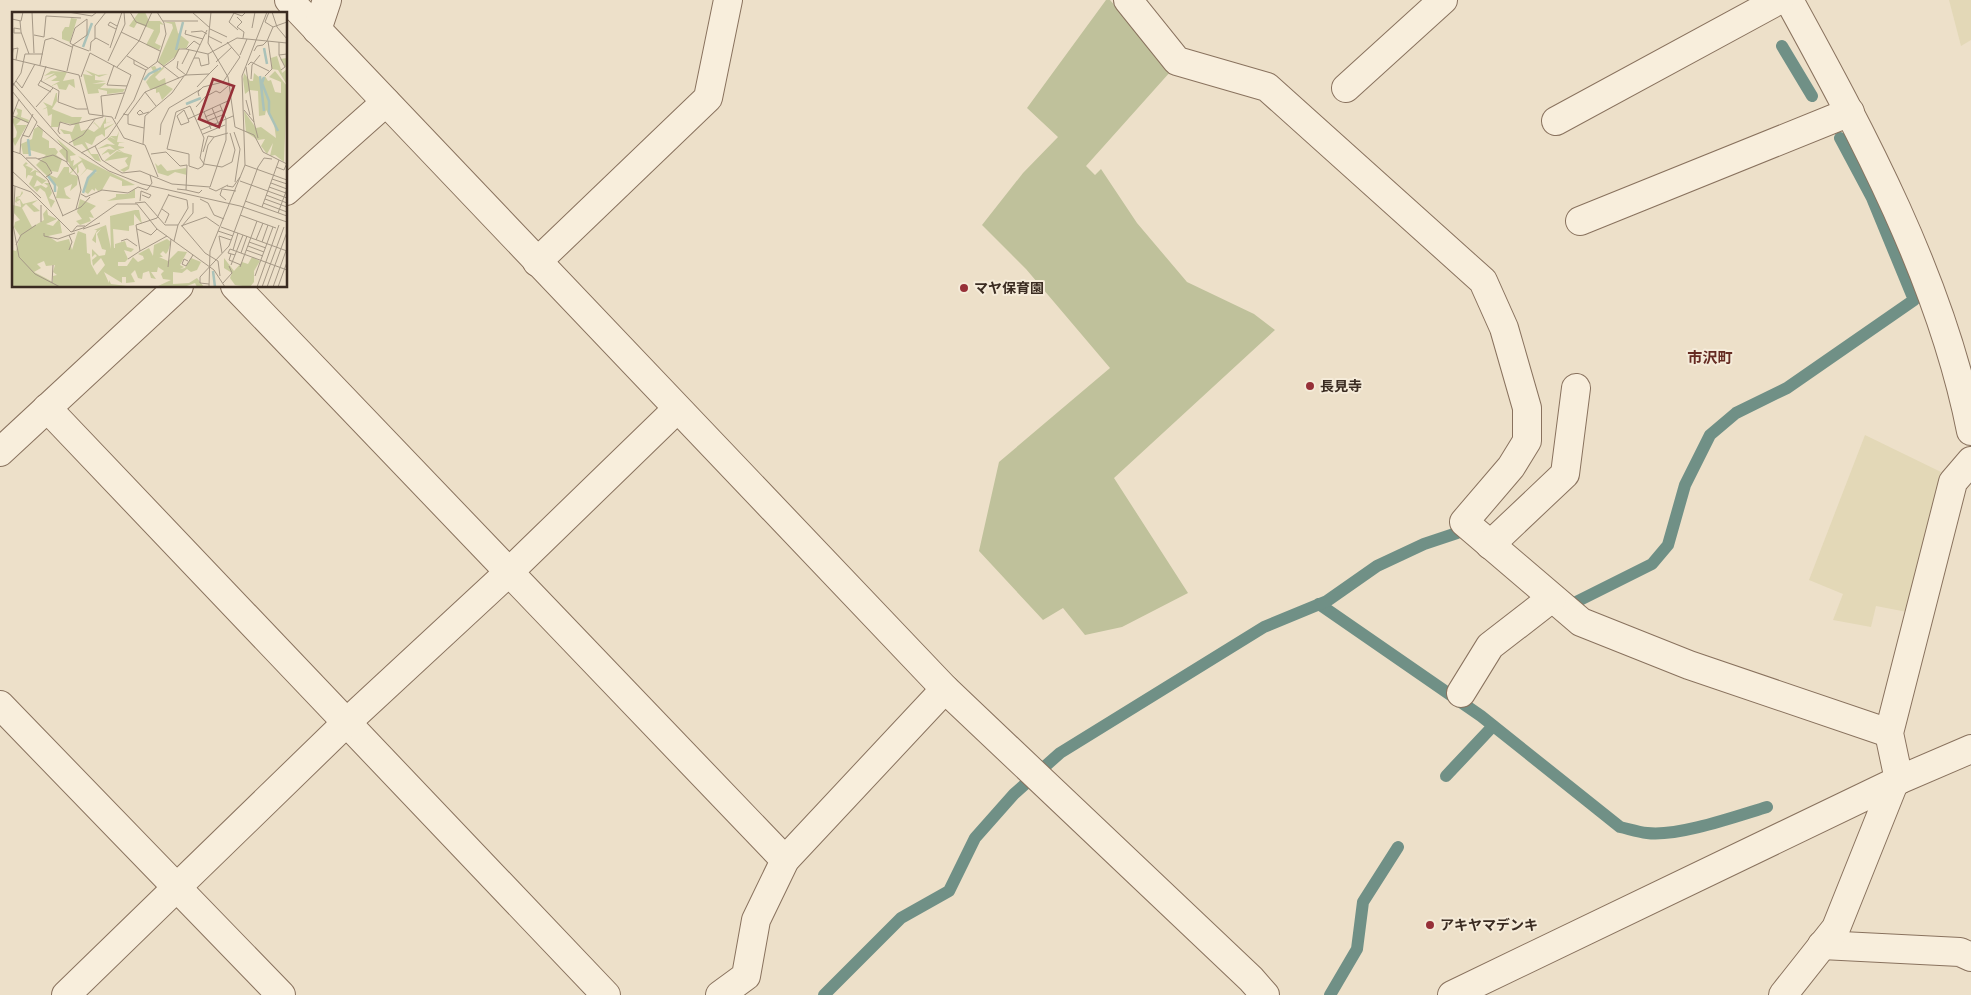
<svg xmlns="http://www.w3.org/2000/svg" width="1971" height="995" viewBox="0 0 1971 995" font-family="Merriweather,'Noto Sans JP',serif">
	<style>
		.farmland { fill: #e3d8b7 }
		.cemetery { fill: #bfc19b }
		.lines { fill: none; stroke-linecap: round; stroke-linejoin: round }
		.stream { stroke: #709086; stroke-width: 12 }
		.minor-casing { stroke: #89725e; stroke-width: 30 }
		.minor { stroke: #f8eedc; stroke-width: 28 }
		.poi-dot { fill: #963038; stroke: #f5ebd9; stroke-width: 2 }
		.labels { text-anchor: middle; dominant-baseline: central; stroke-width: 4; stroke-linejoin: round; paint-order: stroke }
		.poi-label { font-size: 14px; font-weight: bold; fill: #3a2b21; stroke: #f5ebd9; text-anchor: start }
		.neighbourhood-label { font-size: 15px; font-weight: bold; fill: #652b22; stroke: #f5ebd9 }
		.inset-river { fill: none; stroke: #aac2b9; stroke-width: 2.5 }
		.inset-road { fill: none; stroke: #a59886; stroke-width: 1 }
		.view { fill: #963038; fill-opacity: 0.15; stroke: #963038; stroke-width: 2.5 }
		.inset-edge { fill: none; stroke: #3a2b21; stroke-width: 2.5 }
	</style>
	<rect width="100%" height="100%" fill="#ede0c9"/>
	<g class="farmland">
		<path d="M1949 0H1971V40L1961 46Z"/>
		<path d="M1865 435 1941 472 1907 612 1876 606 1871 627 1833 620 1843 594 1809 580Z"/>
	</g>
	<path class="cemetery" d="M1106 0H1110L1171 71 1086 166 1095 175 1101 169 1137 223 1187 282 1254 314 1275 330 1114 478 1188 593 1122 627 1085 635 1063 608 1043 620 979 551 999 462 1110 368 1026 269 982 225 1023 173 1058 137 1027 108Z"/>
	<g class="lines">
		<g class="stream">
			<path d="M1782 46 1812 96"/>
			<path d="M1319 604 1481 716 1620 827C1629 829 1638 832 1647 833 1678 837 1737 816 1767 807"/>
			<path d="M1564 608 1652 564 1668 545 1685 485 1710 435 1736 413 1787 388 1914 300 1872 198 1840 138"/>
			<path d="M1446 776 1493 726"/>
			<path d="M824 995 901 918 949 891 975 838 1014 794 1060 753 1264 627 1327 601 1377 566 1424 544 1457 533"/>
			<path d="M1330 995 1357 949 1363 902 1398 847"/>
		</g>
		<defs>
			<g id="minor">
				<path d="M289 0 945 689 1251 979 1265 995"/>
				<path d="M1128 0 1177 61 1267 87 1483 281 1504 328 1527 408V441L1511 467 1464 522 1581 622 1689 665 1889 733"/>
				<path d="M1789 0C1863 135 1941 279 1971 431"/>
				<path d="M317 30 327 0"/>
				<path d="M1346 88 1443 0"/>
				<path d="M1556 121 1779 0"/>
				<path d="M286 191 386 102"/>
				<path d="M1580 221 1850 112"/>
				<path d="M537 262 708 98 728 0"/>
				<path d="M235 286 785 860"/>
				<path d="M47 408 606 995"/>
				<path d="M0 452 179 286"/>
				<path d="M1490 545 1565 474 1576 388"/>
				<path d="M1461 693 1490 646 1552 598"/>
				<path d="M0 705 281 995"/>
				<path d="M1899 780 1889 733 1953 482 1971 461"/>
				<path d="M1822 945 1960 952 1971 957"/>
				<path d="M66 995 346 723 509 572 677 409"/>
				<path d="M720 995 746 976 756 920 785 860 945 689"/>
				<path d="M1452 995 1899 780 1971 749"/>
				<path d="M1783 995 1836 928 1894 783"/>
			</g>
		</defs>
		<use href="#minor" class="minor-casing"/>
		<use href="#minor" class="minor"/>
	</g>
	<g class="poi-dot">
		<circle cx="964" cy="288" r="5"/>
		<circle cx="1310" cy="386" r="5"/>
		<circle cx="1430" cy="925" r="5"/>
	</g>
	<g class="labels">
		<g class="poi-label">
			<text x="974" y="288">マヤ保育園</text>
			<text x="1320" y="386">長見寺</text>
			<text x="1440" y="925">アキヤマデンキ</text>
		</g>
		<g class="neighbourhood-label">
			<text x="1710" y="357">市沢町</text>
		</g>
	</g>
	<g transform="translate(12 12)">
		<rect width="275" height="275" fill="#ede0c9"/>
		<path d="M127 0H133L137 9H148L152 13 148 12V20L143 31 149 34 147 38 134 33 142 18 125 11 122 16 117 14ZM59 6 65 7 58 30 50 27V20L53 15H57ZM152 10H163L166 21 177 30 174 37 168 36 164 44 151 54 146 50 161 16 160 12ZM265 44 270 61 275 57 268 47 275 46V73L266 58 260 57 259 46ZM143 54 146 59 151 55 152 56 143 65 147 69 153 66 154 73 161 77 150 88 147 80 144 81V77H138L134 70 138 65 132 70 142 61 139 55ZM73 58 86 63 96 62 87 65 83 63V68L94 69 80 72 94 71 88 76 113 77 111 80 95 82V79L86 77 87 81 76 82 71 62 81 64ZM39 59 55 60 51 69 62 67 63 76 57 72 54 78 47 77 45 72 39 74 48 69H39L45 65 43 63 31 69 43 61 32 64ZM263 59 275 74 272 150 263 143 258 144 261 131 255 142 249 134 253 127 246 128 234 120 232 99 244 116 249 115 264 126 262 111 254 98 253 103 247 104 246 79 238 78 233 82 231 67 232 61 238 69H241L242 61 249 67 253 64 256 69 259 68 263 80 269 81V70L257 65ZM44 81H45V89L40 97 60 105H70L67 111 69 119 76 117 82 120 87 116 82 111 81 113 82 110 88 116 94 105V111L101 109 92 112V116L103 111 93 118V125L90 122 84 125 80 133 73 130 79 142H86L89 150 83 148 70 132 62 134 58 122H52L48 117 60 120 63 113 49 110 46 115H39L40 102 36 104 35 96 29 98 35 95 31 90 40 94ZM4 96 10 98 9 105 17 108 16 111 9 108 4 113H15L3 134 0 127 4 125 5 120 0 108 6 102ZM27 114 31 119 30 125 37 129V136H43L46 140 44 143 50 147 46 160 39 159 38 163 45 166 52 155H57V161L60 159 57 151 47 139 51 136 44 126 64 143 58 144 59 149 62 148 61 154 70 148 66 144 123 173 110 174V169L98 164 90 178 86 179 83 176V179L80 177 76 182 73 180 75 168 79 162 85 160 75 157 68 164 74 157 70 150 66 153 67 160 65 162V155L58 162 66 164 65 173 58 179 60 172 52 176 54 183 59 187 44 186 46 175 24 153 34 143 18 138 17 142H11L9 132 20 127 22 117ZM107 119 105 130 113 131H107L106 134 112 135V136L106 137 112 141 105 138 98 143 96 140 89 143 96 137 103 138 98 134 85 137 95 132 103 133 95 127 98 125 104 128 98 124H105ZM105 139 120 143 117 157 112 160 108 158 116 154 113 149 116 145 92 149ZM14 150 16 152 13 153 21 157 18 161 23 158 29 161 24 160V163L37 170 34 169 30 172 25 168 22 175 29 173 34 176 36 174 32 171H37L40 181 37 186 43 189 39 196 33 180 28 176 25 180 17 172 21 164 16 163 14 167V157L11 153ZM143 151 146 154 149 152 155 159 174 156 175 163 163 160 156 164 146 161ZM123 177V186L95 189 104 185V182H116ZM10 179 11 181 8 185 5 186 8 187 11 192 26 188 20 192 28 199 22 200 14 192 10 196 20 215 32 208 31 202 35 197 36 203 45 207 34 212 41 214 47 207 48 210 50 221 36 224 45 230 57 227 60 238 66 219 74 222 75 241 78 242 79 252 85 263 93 253 89 246 81 254 80 248 85 244 83 242 80 245V237L87 244 93 243 94 238 90 237 85 222 89 217 84 221V231L80 228 85 218H82L94 213 99 237 98 204 123 198H127L130 212 122 202V213L117 214V219L101 217 102 236H109H103V232L113 229 115 235 122 237 119 240 112 238 116 247 113 250H106V254H115L121 245 126 250 132 247 131 244 126 242 137 236 141 244 142 233 155 227 159 230 156 239 154 242 151 239 148 242 151 245H147L156 249 166 239 175 240 168 253 172 255 168 257 173 256 179 246 189 250 185 258 179 260 175 257 170 261 161 260V272L177 271 185 266 192 275H185L183 271 172 275H144L159 268 151 267 149 262 152 259 146 255 145 260H139L144 267 139 266 137 259 131 261 130 267 126 266 123 258 119 262 123 270 114 271V265H110V271L92 260 97 271V268L99 272 123 275H0V238L4 239 8 224 2 215 3 210 8 208 1 200V193L9 195 8 188 4 190 8 193 3 190 4 185 8 184ZM32 249 34 254 43 253 41 260 45 263 41 264V270L22 260 29 256 25 252ZM68 187 84 194 78 199 82 206 77 205 79 209 68 213 64 209 70 207 65 200ZM240 245 248 249 242 259V270L238 275 223 273 218 266 220 261 212 256V246L222 259 230 250 236 252Z" fill="#c9cb9d" fill-rule="evenodd"/>
		<path class="inset-river" d="M71 35 80 11M252 36 255 52M164 38 171 10M248 64 252 99M252 65 250 71 257 89V101L266 119M132 68 137 62 149 56M174 92 189 86M16 127 18 144M36 164 43 173V180M71 181 76 166 84 158M201 259 203 275"/>
		<path class="inset-road" d="M20 0 22 41M56 0 80 4 85 0M118 0 124 10 135 14M145 0 152 11 154 22 145 50 134 58 122 88 96 125 83 134 90 148 110 161 128 159 160 172 198 175 214 128V107L221 104M180 0 198 16M199 0 196 31 216 65 223 115 242 123 251 140 275 152M219 0 230 4 234 0M257 0 253 10 261 15 275 10M260 0 265 15 275 27M222 1 217 10 226 18M225 5 230 10 225 15 232 20 231 26M0 7 9 9 11 0M8 9 9 20 17 42M151 9H186M240 16 243 0M8 17 2 16V21H9M104 17 96 13 98 10 105 14M198 17 215 25M174 18 173 22 191 27M109 20 148 39M179 20 190 19 195 22M22 23 32 25 34 4 69 6M196 24 210 31M83 27V14L94 0M255 29 261 15M267 30V43L275 42M188 33 182 29 174 37 196 42 225 26 275 31M98 36 110 0M78 39 79 30 84 26 97 33M242 39 245 34 251 33 255 29M228 43 235 27M267 43 273 55 269 58M115 44 122 48V52L134 58M0 46 1 37 6 36 4 48M182 46H187L189 54 197 52 196 42M0 47 67 63 77 102 100 105 112 126 133 133 146 165M122 48 136 56M96 49 113 12 112 0M145 49 167 66M166 49 165 56 174 63 197 62 206 53M204 50 220 35M170 52 177 38M28 53 33 28 40 26 60 35M102 53 95 73 115 74M236 53 239 50 257 59M34 54 29 69 47 79 46 90 65 97H75M105 55 127 29 140 0M151 55 162 47 167 37H174M55 59 61 33 75 23V7L63 16 58 31 61 33 77 39M253 64 260 57 256 29M69 65 78 41 119 63 103 107M239 67 240 53 248 43M29 68 26 73 39 80M4 69 10 76 23 52M0 70 48 126 97 159 130 172 228 194 275 210M211 70 228 45 215 30M0 75 9 61 13 42H31M185 75 197 62M0 79 25 110 17 125 10 123M133 80 144 94M187 84 186 80 191 75 211 70M234 88 238 103M24 95 41 76M184 95 193 85 204 79 208 81 216 74M200 96 207 113M232 98 242 110 234 55M192 100 199 117M131 101 128 98 125 101 127 103 137 100M111 102 116 103 133 80 174 63 195 18M116 103V112L132 116M1 104 17 111M0 105 7 87M193 105 210 98M176 107 177 110 169 113 165 104 172 98 176 107 218 88M195 109 213 102M242 110 246 126M25 113 55 139V151L66 164 69 178 64 197M189 118 214 107 208 93M222 120 228 137 223 170M48 122 46 119 48 110 58 113 91 105 89 84 112 81M191 122 213 113M148 123 149 112 157 96 189 77M57 131 71 123 83 107M131 132 133 104 160 81 172 64M0 139 9 142 36 168 51 204M191 140 196 124 202 125M8 141 9 127 21 102M69 141 83 134M139 142 154 140 168 154 175 153 174 178 165 177M14 146H24L34 151 40 161 34 165M26 147 41 143 55 150M233 153 275 168M264 155 272 158 275 151M186 157 177 154V142L155 137 164 100 178 94 192 126 188 146 192 152 210 155 220 150 223 138 218 121M186 157 191 154 196 133 202 125 216 121M0 159 29 186M260 167 275 172M228 169 275 186M259 171 275 177M0 173 19 180 59 220 71 216 105 192H125L145 217 202 258 213 275M3 174 1 213 7 245 23 262 48 275M215 174 221 175 228 165M257 175 274 181M197 176 204 179 216 173M174 178 187 181 190 178M69 182 74 185 90 178 116 181 126 175 135 178 140 171 138 163M156 183 175 188 176 196 166 213 162 229M254 183 275 191M188 187 196 191 202 203 212 207M253 187 275 195M214 188 208 183 210 177 224 179M128 189 129 179 139 183 137 186 130 183M233 189 275 204M123 191 133 190 153 213H166M251 191 275 200M29 193V210M250 195 267 148M150 197 157 202 153 211M266 201 275 177M228 203 264 216M50 204 69 195 78 185M169 214 194 205 207 214M170 214 193 241 206 249 208 264M170 214 181 201V191M209 215 275 239M71 217 88 211M125 217 139 223 145 217M206 219 221 224M60 220 65 214H73M32 221V224L46 227 63 221M244 228 251 211M109 229 115 227 125 234M237 230 254 236M250 230 256 213M4 233 9 223 24 213M236 234 252 240M57 238 60 230 57 223M221 238 226 221M234 238 251 244M128 239 155 224M210 241 207 224 219 228M229 241 235 224M219 242 217 248 229 253M223 243 216 241 218 237 275 258M116 247 128 239 124 213 145 206 157 182M176 249 172 247 170 252 174 254 181 243M219 253 231 223M156 255 159 227M228 255 245 209M243 264 261 215M40 271 41 253M211 271 220 261 217 254M197 272 188 271V265L217 234 246 155 252 146 260 147M197 275 198 239 233 153 230 64 255 0M245 275 267 213M250 275 272 215M255 275 275 220M261 275 275 236M266 275 275 250"/>
		<path class="view" d="M201 67 222 74 207 115 187 107Z"/>
		<rect width="275" height="275" class="inset-edge"/>
	</g>
</svg>
